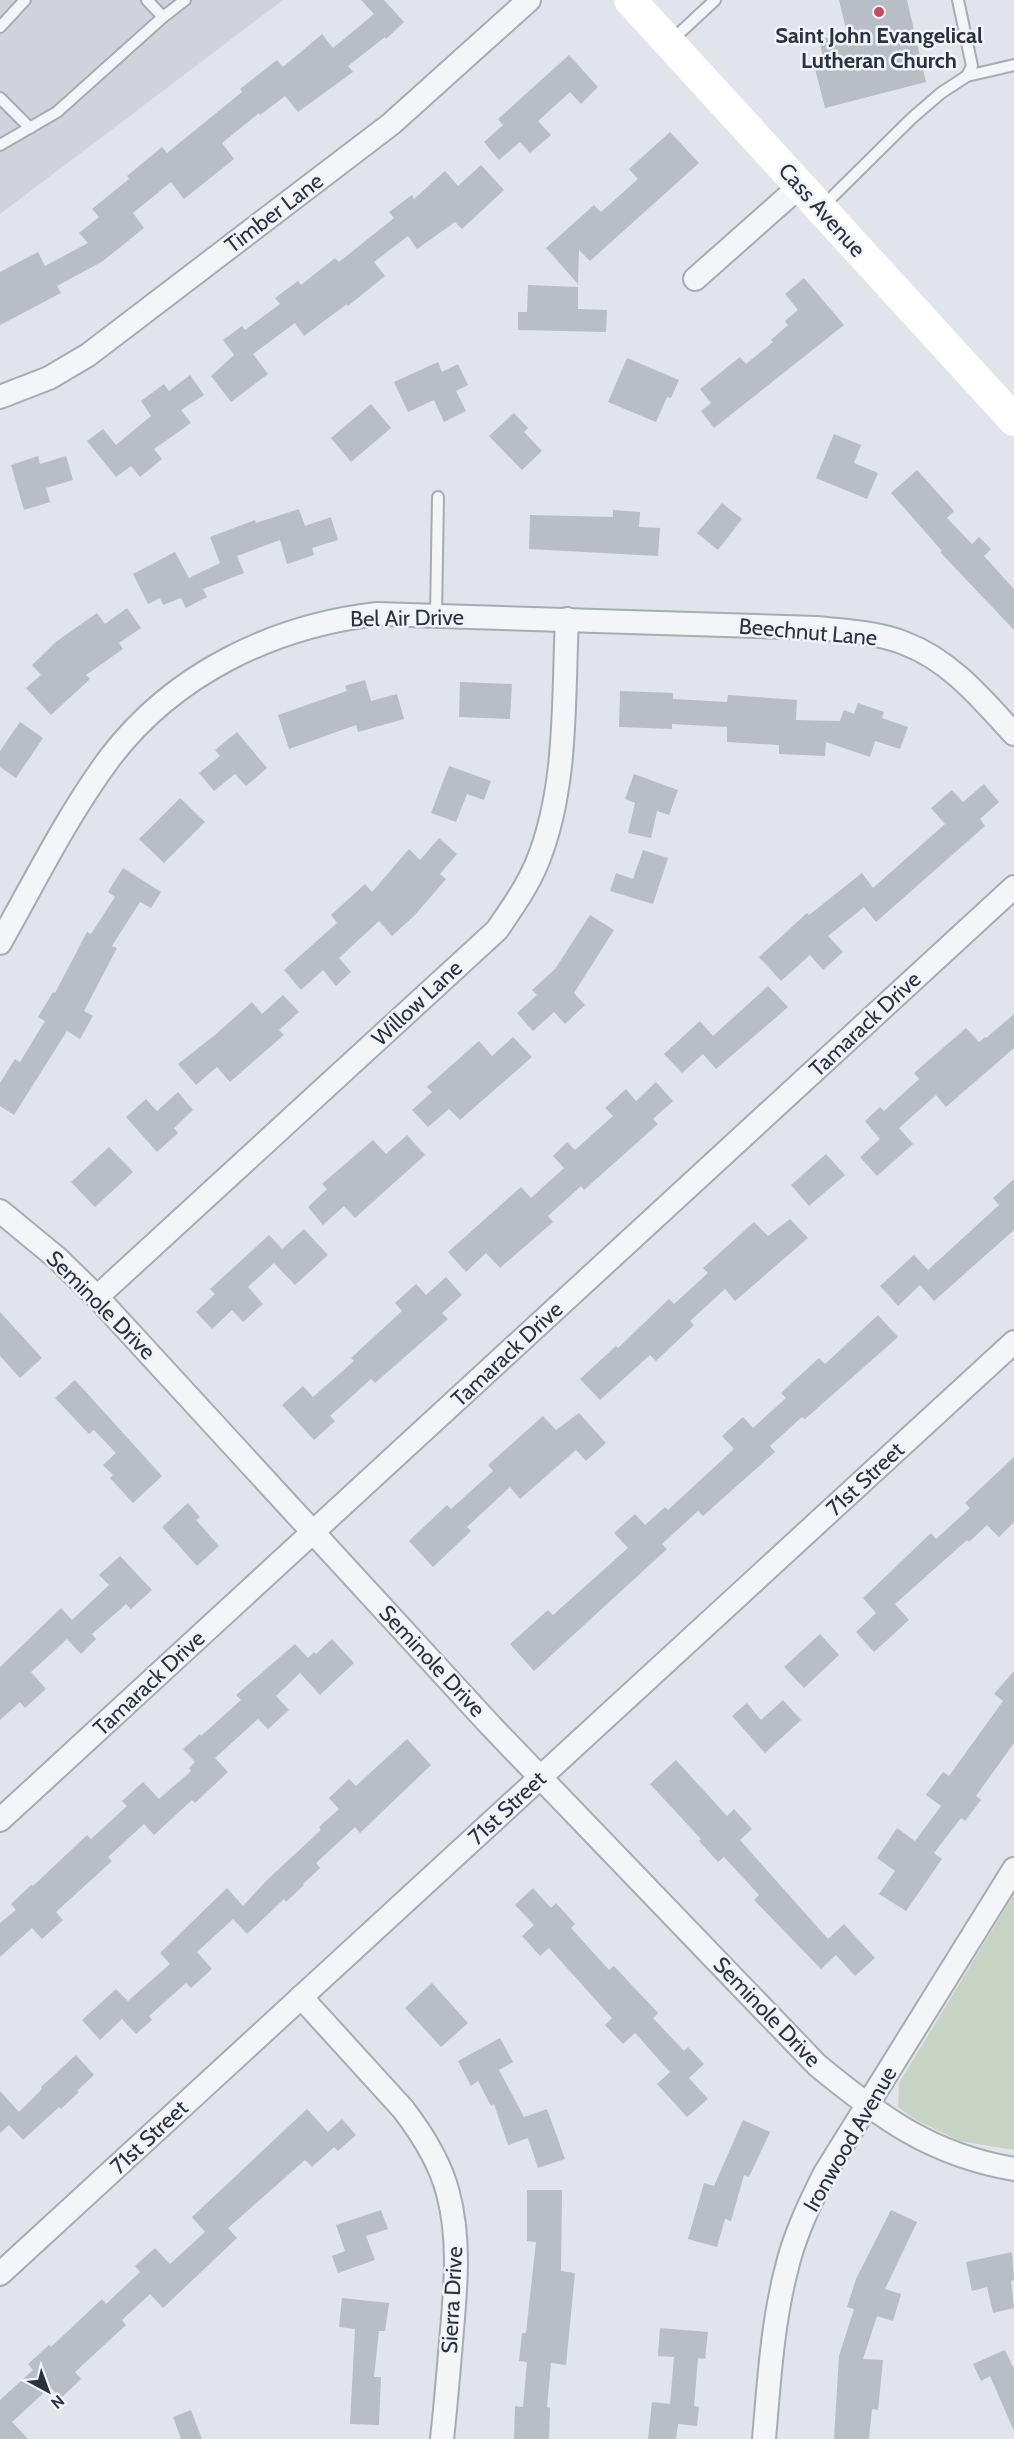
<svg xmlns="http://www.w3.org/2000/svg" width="1014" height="2439" viewBox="0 0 1014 2439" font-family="Cabin,sans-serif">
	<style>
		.built { fill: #d0d3db }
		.green { fill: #c7d3c3 }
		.building { fill: #b9bdc6 }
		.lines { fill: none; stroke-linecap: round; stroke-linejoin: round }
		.service-casing { stroke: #a6abb4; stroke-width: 14 }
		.minor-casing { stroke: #a6abb4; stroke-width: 26 }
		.service { stroke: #f4f5f8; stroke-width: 10 }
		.minor { stroke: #f4f5f8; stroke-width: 22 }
		.secondary { stroke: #fff; stroke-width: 32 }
		.poi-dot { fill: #c94c5b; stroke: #f1f3f7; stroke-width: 2 }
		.labels { text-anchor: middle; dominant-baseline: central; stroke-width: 5; stroke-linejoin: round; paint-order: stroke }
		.poi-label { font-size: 22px; font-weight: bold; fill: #2a3241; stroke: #f1f3f7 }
		.street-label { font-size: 22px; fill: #2a3241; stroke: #f1f3f7 }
	</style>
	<rect width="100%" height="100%" fill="#e1e4ea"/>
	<path class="built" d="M0 0H283L0 214Z"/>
	<path class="green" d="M1014 1894V2150L960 2141 916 2120 898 2107 899 2083Z"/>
	<g class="building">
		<path d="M361 0H384L404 22 386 39 385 37 348 66 353 72 298 112 285 96 260 115 259 113 222 143 234 159 184 199 171 182 133 213 144 228 103 261 57 286 61 293 0 325V272L38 252 45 266 88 243 79 233 99 217 92 209 129 179 127 176 162 147 167 153 242 92 240 89 277 60 283 67 322 34 333 48 374 14Z"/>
		<path d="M839 0H907L926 82 825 108 814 65 824 62 819 40 847 33Z"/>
		<path d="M569 55 598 87 581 104 570 92 538 121 551 135 530 153 520 142 499 160 484 142 503 125 498 119Z"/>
		<path d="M670 132 699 163 590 261 579 250 578 284 546 248 594 205 601 212 638 179 629 169Z"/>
		<path d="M481 165 504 190 462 229 455 222 417 249 408 236 374 262 385 276 348 306 347 304 304 336 295 323 253 354 268 374 231 402 211 376 234 355 223 340 242 326 245 330 280 304 275 298 298 281 301 285 335 258 339 262 394 218 389 212 412 195 414 199 445 171 458 186Z"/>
		<path d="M804 278 844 325 714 428 701 411 711 403 700 389 740 357 746 364 773 342 771 340 788 325 785 321 798 310 785 294Z"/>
		<path d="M528 285 578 287V309L607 310 606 332 518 330V312H527Z"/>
		<path d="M627 358 679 380 671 398 667 397 656 422 608 402Z"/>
		<path d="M438 362 442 372 458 364 468 385 456 391 466 411 444 422 434 400 408 412 394 382Z"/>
		<path d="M190 375 204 395 181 410 191 423 154 449 162 459 140 477 131 466 116 477 87 441 103 429 116 445 151 416 141 401 164 384 169 391Z"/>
		<path d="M371 404 391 428 351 462 331 438Z"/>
		<path d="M514 413 528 428 524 432 542 451 522 470 489 436Z"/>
		<path d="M834 434 861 445 854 463 878 473 867 499 816 478Z"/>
		<path d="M38 456 40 464 66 456 73 480 46 488 50 502 24 510 11 465Z"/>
		<path d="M917 470 954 511 947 518 972 544 979 537 991 549 984 556 1014 589V630L940 552 942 551 891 493Z"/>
		<path d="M722 503 742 519 718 550 697 533Z"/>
		<path d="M299 509 305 526 331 517 338 540 312 548 314 555 287 564 280 540 237 556 244 573 203 589 207 597 186 608 181 598 163 605 160 598 148 604 133 574 175 552 189 578 220 563 210 537 255 520 256 523Z"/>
		<path d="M613 510 640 512 639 527 660 528 658 556 529 549 530 515 613 517Z"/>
		<path d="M127 608 141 628 119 643 123 649 86 675 90 679 51 715 26 688 41 675 32 665 57 641 97 613 105 624Z"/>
		<path d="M365 680 371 701 397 694 404 719 358 732 356 725 289 749 278 715 347 691 345 686Z"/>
		<path d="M460 682 512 684 510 719 459 717Z"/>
		<path d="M620 691 673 693V699L727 702 728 695 797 700 796 720 840 721 844 710 854 714 858 703 884 712 882 718 908 727 900 749 875 741 870 757 826 742 825 756 779 754V745L727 742V727L672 724V729L619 727Z"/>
		<path d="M20 722 43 738 16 778 0 767V751Z"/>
		<path d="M237 732 267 768 246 786 235 774 214 791 199 773 220 756 215 750Z"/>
		<path d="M449 766 491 781 484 800 467 794 456 822 431 813Z"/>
		<path d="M634 774 678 790 669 815 657 811 651 838 628 833 635 803 625 799Z"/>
		<path d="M984 784 999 802 980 819 985 826 876 922 864 907 828 936 843 952 823 970 810 955 781 981 759 957 807 913 809 915 862 873 873 888 945 824 931 808 952 790 963 802Z"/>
		<path d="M180 798 205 822 164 863 139 839Z"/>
		<path d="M439 838 457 854 440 874 446 879 415 915 392 936 379 921 339 958 351 972 336 986 323 970 301 990 284 970 337 923 331 915 365 884 372 892 409 849 420 860Z"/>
		<path d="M643 850 668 858 653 904 610 891 616 873 633 879Z"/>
		<path d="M123 868 161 892 151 908 140 902 112 946 117 948 84 1011 93 1016 80 1039 67 1031 14 1115 0 1106V1083L15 1059 20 1062 45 1021 38 1017 53 992 55 993 87 932 91 934 115 897 108 892Z"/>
		<path d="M590 915 614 930 574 993 585 1005 565 1024 554 1012 533 1031 517 1013 537 995 532 990 555 969Z"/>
		<path d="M768 986 788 1007 716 1069 703 1054 682 1073 664 1054 700 1021 713 1036Z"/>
		<path d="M283 995 299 1012 279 1030 284 1035 230 1082 217 1067 196 1085 178 1064 215 1035 252 1002 262 1014Z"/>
		<path d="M1014 1014V1048L946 1107 936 1095 899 1128 913 1144 877 1176 860 1157 880 1139 865 1121 880 1107 884 1111 919 1079 914 1073 966 1028 979 1042 985 1037 986 1038Z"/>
		<path d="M513 1037 532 1057 460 1120 449 1109 428 1127 412 1110 432 1092 427 1087 479 1041 492 1056Z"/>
		<path d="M656 1082 673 1101 653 1119 658 1124 584 1190 581 1186 548 1216 553 1222 500 1268 486 1253 466 1272 448 1252 521 1187 531 1198 564 1168 553 1156 567 1142 575 1150 613 1116 605 1108 626 1089 636 1101Z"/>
		<path d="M178 1092 193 1110 174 1128 178 1133 157 1152 126 1117 146 1099 157 1111Z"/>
		<path d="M407 1135 425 1155 355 1218 344 1206 323 1225 308 1207 327 1189 322 1184 373 1140 386 1154Z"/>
		<path d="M109 1147 133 1172 95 1207 71 1182Z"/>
		<path d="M826 1154 845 1175 809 1206 791 1185Z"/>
		<path d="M1014 1179V1230L934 1301 920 1285 898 1306 880 1286 914 1255 928 1270 999 1205 993 1198Z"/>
		<path d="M790 1219 808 1238 735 1301 725 1289 690 1321 694 1325 656 1361 650 1355 600 1400 580 1379 616 1346 618 1348 669 1299 674 1304 708 1273 703 1268 754 1222 768 1236Z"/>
		<path d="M304 1229 328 1255 295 1285 274 1263 248 1287 263 1304 243 1322 232 1310 212 1329 196 1312 215 1294 210 1289 269 1235 282 1249Z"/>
		<path d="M446 1277 462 1295 442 1313 448 1319 375 1383 371 1379 330 1416 335 1421 314 1440 282 1405 303 1386 313 1397 354 1361 351 1358 402 1311 395 1303 416 1284 426 1295Z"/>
		<path d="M0 1312 42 1358 20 1378 0 1356Z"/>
		<path d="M878 1315 898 1337 805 1419 802 1417 770 1446 775 1452 703 1516 698 1511 662 1544 667 1549 534 1671 510 1644 548 1610 553 1615 628 1548 614 1533 635 1514 645 1525 665 1507 668 1510 734 1449 722 1436 743 1417 753 1428 786 1398 781 1393 819 1358 825 1364Z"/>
		<path d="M75 1380 162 1476 133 1503 110 1478 113 1475 103 1465 116 1453 94 1430 89 1434 55 1398Z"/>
		<path d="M579 1413 606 1443 586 1461 576 1450 520 1499 510 1487 467 1527 471 1531 433 1567 409 1541 447 1505 451 1509 493 1471 488 1465 543 1416 556 1430Z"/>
		<path d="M1014 1457V1522L999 1537 987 1525 969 1542 967 1540 895 1604 909 1620 874 1652 856 1632 876 1613 863 1598 931 1533 936 1539 970 1508 965 1503Z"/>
		<path d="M188 1503 200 1517 196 1520 219 1546 197 1566 162 1527Z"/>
		<path d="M120 1556 152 1590 131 1609 126 1604 92 1634 96 1639 81 1654 67 1639 31 1672 46 1689 25 1708 20 1702 0 1720V1667L61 1608 72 1620 109 1585 99 1575Z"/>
		<path d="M820 1634 839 1655 804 1688 784 1667Z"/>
		<path d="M332 1639 354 1663 320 1695 300 1673 276 1696 289 1710 268 1729 258 1719 215 1758 228 1772 195 1803 192 1800 154 1835 144 1824 108 1857 112 1861 56 1912 63 1920 42 1939 32 1928 0 1957V1923L16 1910 11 1904 31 1885 33 1886 87 1835 91 1839 127 1806 122 1801 143 1782 159 1799 191 1771 189 1768 195 1762 183 1749 200 1734 201 1736 241 1700 236 1695 295 1644 308 1658 314 1652 316 1654Z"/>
		<path d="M1014 1671V1743L976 1796 981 1800 965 1821 961 1818 934 1853 942 1859 906 1911 879 1894 895 1871 877 1858 897 1828 915 1841 941 1806 926 1795 943 1772 949 1776 1003 1701 994 1694Z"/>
		<path d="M783 1700 801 1720 765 1753 732 1716 747 1703 761 1720Z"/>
		<path d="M407 1739 431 1765 360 1833 355 1827 316 1863 320 1868 303 1884 304 1885 286 1902 284 1899 247 1934 233 1919 197 1952 212 1969 191 1988 186 1983 149 2016 152 2020 136 2034 122 2019 100 2040 82 2020 116 1989 128 2001 170 1964 160 1953 227 1888 243 1906 267 1880 321 1830 319 1827 339 1809 329 1798 349 1779 356 1786Z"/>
		<path d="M676 1760 727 1816 734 1809 752 1829 740 1840 828 1939 844 1924 875 1958 855 1976 836 1955 821 1969 754 1900 759 1895 724 1857 718 1862 699 1841 701 1839 650 1784Z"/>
		<path d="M533 1888 551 1908 556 1903 575 1924 571 1928 609 1970 614 1966 658 2013 653 2018 684 2051 688 2047 704 2064 689 2078 708 2099 687 2117 657 2084 670 2072 635 2033 623 2044 605 2025 612 2018 549 1948 540 1956 522 1936 534 1925 515 1905Z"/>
		<path d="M432 1983 468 2023 441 2047 405 2008Z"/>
		<path d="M500 2038 513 2062 499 2070 524 2117 547 2109 565 2159 538 2168 528 2138 508 2145 494 2104 491 2106 478 2081 471 2086 458 2061Z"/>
		<path d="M76 2055 94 2075 77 2091 79 2092 61 2109 59 2107 23 2140 9 2125 0 2133V2091L19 2112 42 2089 41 2087Z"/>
		<path d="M307 2109 328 2132 342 2119 356 2135 338 2151 334 2147 312 2167 305 2160 228 2228 237 2238 163 2308 150 2294 122 2320 126 2325 75 2372 81 2379 61 2398 50 2387 12 2422 28 2439H0V2400L33 2370 28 2364 49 2345 51 2347 102 2299 106 2304 140 2272 135 2266 155 2248 170 2264 205 2232 192 2217Z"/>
		<path d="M743 2120 770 2132 749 2177 744 2175 731 2221 725 2219 717 2247 688 2239 704 2183 714 2186Z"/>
		<path d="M527 2190H562L561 2271 575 2273 566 2365 551 2363 547 2407 550 2408 549 2439H514L515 2406 523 2407 527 2362 519 2361 522 2333H526L536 2242 527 2241Z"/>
		<path d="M381 2210 388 2229 366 2236 375 2260 338 2273 332 2256 345 2251 336 2225Z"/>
		<path d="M891 2210 917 2222 885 2289 901 2294 893 2321 877 2316 863 2359 883 2360 878 2410 872 2409 869 2439H834L839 2356 854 2309 847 2307 856 2279Z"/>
		<path d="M1012 2252 1014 2280 1011 2281 1014 2308 993 2313 987 2287 972 2291 966 2262Z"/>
		<path d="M342 2298 389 2303 385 2331H379L374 2377H381L379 2425 350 2424 355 2329 339 2327Z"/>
		<path d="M660 2328 708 2332 705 2359 698 2358 694 2406 699 2407 697 2426 678 2424 676 2439H648L652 2402 670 2404 674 2357 658 2356Z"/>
		<path d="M1005 2350 1014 2369V2431L990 2376 981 2381 973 2364Z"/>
		<path d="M191 2410 202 2439H181L173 2417Z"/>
	</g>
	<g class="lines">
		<defs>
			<g id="service">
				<path d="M147 0 163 17 185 0"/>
				<path d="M958 0 972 66 967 76"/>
				<path d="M0 27 25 0"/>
				<path d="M672 40 715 0"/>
				<path d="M0 98 30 128"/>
				<path d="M0 145 57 112 163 17"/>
				<path d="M823 206 912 118 941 93 967 76 1014 65"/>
				<path d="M436 616 438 497"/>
			</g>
			<g id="minor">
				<path d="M695 279 800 186"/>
				<path d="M0 397 49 378 88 355 391 124 529 0"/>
				<path d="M0 943C35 881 67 816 109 759 173 674 273 626 377 614L816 628C845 631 876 632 904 643 950 660 982 699 1014 734"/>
				<path d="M0 1211 57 1258 97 1297 491 1726 817 2065C880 2117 931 2155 1014 2169"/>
				<path d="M97 1297 497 930C512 908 527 887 537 863 568 788 563 699 567 619"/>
				<path d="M0 1820 1014 887"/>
				<path d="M301 1997 403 2109C423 2135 440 2162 448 2193 460 2239 456 2283 452 2330 449 2366 446 2403 442 2439"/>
				<path d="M0 2274 1014 1342"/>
				<path d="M764 2439C769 2383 772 2326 786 2271 794 2236 809 2205 825 2173L1014 1869"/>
			</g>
		</defs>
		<use href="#service" class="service-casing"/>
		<use href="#minor" class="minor-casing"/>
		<use href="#service" class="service"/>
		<use href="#minor" class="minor"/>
		<path class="secondary" d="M630 0 1014 420"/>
	</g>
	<circle class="poi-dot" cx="879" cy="12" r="6"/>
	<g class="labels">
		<g class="poi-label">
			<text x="879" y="35">Saint John Evangelical<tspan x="879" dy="25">Lutheran Church</tspan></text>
		</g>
		<g class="street-label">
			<text transform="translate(822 210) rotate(48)">Cass Avenue</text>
			<text transform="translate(274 213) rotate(-37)">Timber Lane</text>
			<text transform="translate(407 618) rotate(-1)">Bel Air Drive</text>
			<text transform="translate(808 632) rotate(5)">Beechnut Lane</text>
			<text transform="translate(417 1003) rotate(-43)">Willow Lane</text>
			<text transform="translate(865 1024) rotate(-43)">Tamarack Drive</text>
			<text transform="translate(101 1305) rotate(45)">Seminole Drive</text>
			<text transform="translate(507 1354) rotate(-43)">Tamarack Drive</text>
			<text transform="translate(865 1479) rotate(-43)">71st Street</text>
			<text transform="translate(432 1661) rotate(47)">Seminole Drive</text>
			<text transform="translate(149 1683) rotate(-43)">Tamarack Drive</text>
			<text transform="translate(507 1808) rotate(-43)">71st Street</text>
			<text transform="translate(767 2012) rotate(46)">Seminole Drive</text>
			<text transform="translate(149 2137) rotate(-43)">71st Street</text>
			<text transform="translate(850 2139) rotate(-60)">Ironwood Avenue</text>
			<text transform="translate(452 2300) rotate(-87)">Sierra Drive</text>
		</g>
	</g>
	<g transform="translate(48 2391) rotate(139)" stroke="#f1f3f7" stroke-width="4.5" paint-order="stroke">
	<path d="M0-4.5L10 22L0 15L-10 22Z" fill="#2a3241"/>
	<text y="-9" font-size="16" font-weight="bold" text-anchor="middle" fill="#2a3241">N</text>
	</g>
</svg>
